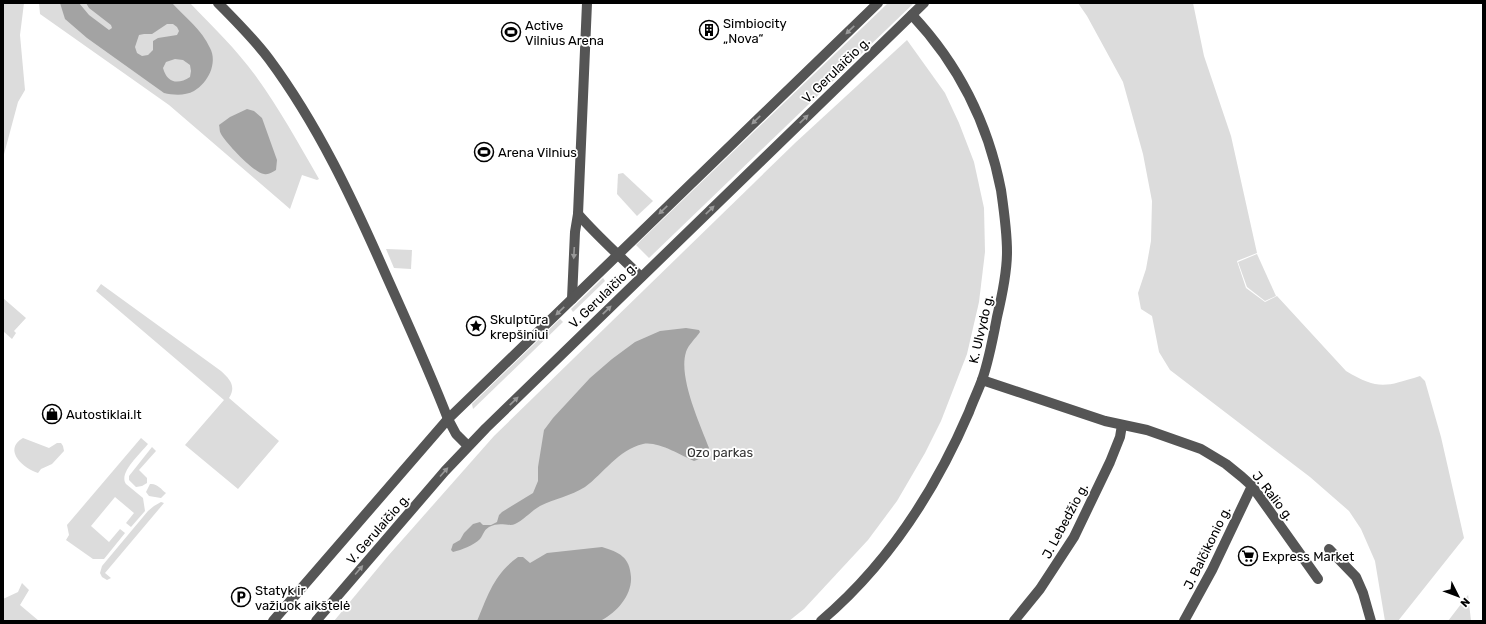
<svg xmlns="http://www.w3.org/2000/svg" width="1486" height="624" viewBox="0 0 1486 624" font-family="Rubik,sans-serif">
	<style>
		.green { fill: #dcdcdc }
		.water { fill: #a3a3a3; fill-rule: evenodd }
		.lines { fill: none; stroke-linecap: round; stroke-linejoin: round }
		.minor { stroke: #555; stroke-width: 10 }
		.oneway { fill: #999 }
		.labels { text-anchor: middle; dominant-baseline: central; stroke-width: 3.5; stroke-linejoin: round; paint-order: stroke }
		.poi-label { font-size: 13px; fill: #000; stroke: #fff; text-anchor: start }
		.street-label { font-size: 13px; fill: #000; stroke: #fff }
		.park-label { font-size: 13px; fill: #333; stroke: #fff }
	</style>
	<rect width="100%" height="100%" fill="#fff"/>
	<g class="green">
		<path d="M3 3H24L20 35 25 90 18 102 3 158Z"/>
		<path d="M39 3H190C213 27 236 49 255 75 279 108 299 144 319 179L317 180 302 175 290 209 169 105 40 14Z"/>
		<path d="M888 3H914L649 258 636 245Z"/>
		<path d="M1078 3H1193L1204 56 1231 136 1257 253 1237 261 1246 288 1265 302 1277 296 1346 371C1378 390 1385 387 1420 376L1425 381 1441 437 1464 538 1398 621H1385L1375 561 1361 529 1349 511 1310 477 1170 370 1159 352 1152 316 1141 309 1138 293 1146 269 1151 241 1152 201 1143 154 1123 82 1087 16Z"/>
		<path d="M907 40 945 93 959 123 974 162 984 208 985 252 979 302 967 354 941 421 925 453 897 501 868 540 804 609 789 621H334L388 556 494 436 795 143Z"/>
		<path d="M623 173 653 201 637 216 617 194 618 174Z"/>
		<path d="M386 249 412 250 411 269 394 268Z"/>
		<path d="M1257 254 1276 296 1265 301 1247 287 1238 262Z"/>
		<path d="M603 278 605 281 573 312 571 309Z"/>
		<path d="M101 284 221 371C231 380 236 387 229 398L279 441 238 489 185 445 224 400 96 291Z"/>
		<path d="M3 298 26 318 14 331 16 333 12 339 3 331Z"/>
		<path d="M560 319 563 322 473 409 472 404Z"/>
		<path d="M23 438 49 448 57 443H61L63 446 64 451 52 464 41 469 38 473C24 469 2 450 23 438Z"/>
		<path d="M141 438 148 444C141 453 118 473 126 484L143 498 145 511 131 527 126 523 134 513 115 497 91 526 109 542 120 529 125 533 104 559H93L66 540 69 535 67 525Z"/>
		<path d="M152 447 156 451 139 470 147 478V483L142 486 136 487 129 480V476Z"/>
		<path d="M150 484C157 483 161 489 166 493L161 498 149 496 146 492Z"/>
		<path d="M161 502 164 503 105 573 111 578 107 580 102 577 100 573 102 566 148 511 154 506Z"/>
		<path d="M22 583 29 590 20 605 39 621H3V599L18 592Z"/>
		<path d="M1468 594 1471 621H1448L1468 595Z"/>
	</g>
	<g class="water">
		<path d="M60 3H79L89 15 109 30 112 28 111 25 89 8 86 3H172C185 17 202 30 210 48 218 63 208 83 194 91 185 96 173 95 164 93L87 38 65 19ZM167 24H173L177 27 179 31 177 35 158 38 153 41V50L148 55 142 56 137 53 135 47 139 35 144 34H152ZM175 59 183 60 190 65 191 71 190 77C178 85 167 83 163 68L166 62Z"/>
		<path d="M247 109 254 111 262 118 277 160 276 170C272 172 269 175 264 174 254 173 226 143 221 134 219 131 220 128 219 125L230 117Z"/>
		<path d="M686 328 699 330 700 332C696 338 688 345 686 352 678 377 700 424 709 448 705 456 702 458 694 461 680 455 658 441 643 444 618 450 604 473 585 487 571 496 554 499 540 506 531 511 524 520 515 524 509 527 500 521 489 527 483 531 484 534 480 539 474 545 462 550 453 552L451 550 453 544 460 540 464 533 473 524 480 522 483 525H491L497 522 499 515 502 512 533 493 538 481V467L544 430 553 418 590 378 612 359 635 342 660 331Z"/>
		<path d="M602 547C619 552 630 557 631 577 632 595 617 612 602 620 597 623 581 621 575 621 542 621 510 621 477 621 488 595 494 574 518 557H523L530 563 547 553Z"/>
	</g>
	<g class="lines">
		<g class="minor">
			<path d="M218 3C236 21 254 39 269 59 318 125 353 200 386 275 407 322 429 370 448 419L456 434 468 446"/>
			<path d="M578 214C598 237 620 256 641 277"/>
			<path d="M572 299 575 232 578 214 587 3"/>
			<path d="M982 380 1105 421 1147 430 1201 449 1226 464 1242 477 1252 486 1318 579"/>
			<path d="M1329 549 1356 577 1363 593 1371 621"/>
			<path d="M273 621 448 419 878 3"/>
			<path d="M316 621 445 471 486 428 924 3"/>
			<path d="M821 621C887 565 935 491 969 412 973 401 978 391 982 380 989 360 993 338 997 317 1002 296 1007 274 1007 252 1007 231 1004 211 1001 190 988 123 959 65 912 15"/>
			<path d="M1014 621 1040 589 1074 537 1110 462 1120 437 1122 425"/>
			<path d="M1184 621 1212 570 1252 486"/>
		</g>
	</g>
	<defs><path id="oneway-solid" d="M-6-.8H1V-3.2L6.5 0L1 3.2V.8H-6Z"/></defs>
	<g class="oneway">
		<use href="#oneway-solid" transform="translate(850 30) rotate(136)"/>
		<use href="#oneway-solid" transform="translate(804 119) rotate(-44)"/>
		<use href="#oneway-solid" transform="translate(756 120) rotate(136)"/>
		<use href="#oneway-solid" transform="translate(663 210) rotate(136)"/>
		<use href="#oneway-solid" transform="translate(710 210) rotate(-44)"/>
		<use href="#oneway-solid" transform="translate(574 253) rotate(93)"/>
		<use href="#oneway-solid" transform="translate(607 310) rotate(-44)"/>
		<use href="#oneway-solid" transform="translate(560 311) rotate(136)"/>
		<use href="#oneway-solid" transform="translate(514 401) rotate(-44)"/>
		<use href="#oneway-solid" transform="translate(444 472) rotate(-48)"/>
		<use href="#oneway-solid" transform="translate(359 570) rotate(-49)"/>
	</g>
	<defs>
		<symbol id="building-ring" viewBox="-11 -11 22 22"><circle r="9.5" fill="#fff" stroke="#000" stroke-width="1.5"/><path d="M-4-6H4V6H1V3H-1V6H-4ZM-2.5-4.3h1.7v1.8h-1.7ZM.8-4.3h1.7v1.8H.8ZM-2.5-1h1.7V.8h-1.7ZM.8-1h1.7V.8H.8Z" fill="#000"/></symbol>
		<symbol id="stadium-ring" viewBox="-11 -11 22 22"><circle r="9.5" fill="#fff" stroke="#000" stroke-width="1.5"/><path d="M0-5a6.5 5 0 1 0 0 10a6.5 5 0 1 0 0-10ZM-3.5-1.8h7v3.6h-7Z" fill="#000"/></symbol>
		<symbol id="sight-ring" viewBox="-11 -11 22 22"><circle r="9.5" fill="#fff" stroke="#000" stroke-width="1.5"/><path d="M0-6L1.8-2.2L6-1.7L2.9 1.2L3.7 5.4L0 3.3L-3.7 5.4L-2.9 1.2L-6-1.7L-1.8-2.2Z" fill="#000"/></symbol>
		<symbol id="shop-ring" viewBox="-11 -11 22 22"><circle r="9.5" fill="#fff" stroke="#000" stroke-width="1.5"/><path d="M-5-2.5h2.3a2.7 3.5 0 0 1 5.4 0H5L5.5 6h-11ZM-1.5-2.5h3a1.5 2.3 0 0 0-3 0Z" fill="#000"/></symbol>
		<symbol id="supermarket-ring" viewBox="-11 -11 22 22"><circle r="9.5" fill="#fff" stroke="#000" stroke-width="1.5"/><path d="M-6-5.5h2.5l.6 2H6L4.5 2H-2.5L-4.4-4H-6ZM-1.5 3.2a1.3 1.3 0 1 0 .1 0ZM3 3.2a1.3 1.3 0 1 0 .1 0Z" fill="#000"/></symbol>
		<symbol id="parking-ring" viewBox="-11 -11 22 22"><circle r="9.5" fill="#fff" stroke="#000" stroke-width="1.5"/><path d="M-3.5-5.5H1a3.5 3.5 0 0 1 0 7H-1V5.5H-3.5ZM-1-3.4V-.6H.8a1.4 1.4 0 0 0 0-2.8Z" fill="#000"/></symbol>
	</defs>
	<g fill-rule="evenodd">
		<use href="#building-ring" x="698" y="19" width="22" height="22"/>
		<use href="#stadium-ring" x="500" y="21" width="22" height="22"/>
		<use href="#stadium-ring" x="473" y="141" width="22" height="22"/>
		<use href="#sight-ring" x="465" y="315" width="22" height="22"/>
		<use href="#shop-ring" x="41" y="403" width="22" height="22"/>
		<use href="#supermarket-ring" x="1237" y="545" width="22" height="22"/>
		<use href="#parking-ring" x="230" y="586" width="22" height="22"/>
	</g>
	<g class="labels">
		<g class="poi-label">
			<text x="723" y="23">Simbiocity<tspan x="723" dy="15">„Nova“</tspan></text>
			<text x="525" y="25">Active<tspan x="525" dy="15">Vilnius Arena</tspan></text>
			<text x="498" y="152">Arena Vilnius</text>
			<text x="490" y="319">Skulptūra<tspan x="490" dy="15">krepšiniui</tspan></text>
			<text x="66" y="414">Autostiklai.lt</text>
			<text x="1262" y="556">Express Market</text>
			<text x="255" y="590">Statyk ir<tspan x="255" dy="15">važiuok aikštelė</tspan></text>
		</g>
		<g class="street-label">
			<text transform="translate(836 70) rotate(-44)">V. Gerulaičio g.</text>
			<text transform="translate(603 295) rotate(-44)">V. Gerulaičio g.</text>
			<text transform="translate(981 329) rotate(-77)">K. Ulvydo g.</text>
			<text transform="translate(1273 496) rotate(52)">J. Ralio g.</text>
			<text transform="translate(1065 521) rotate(-62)">J. Lebedžio g.</text>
			<text transform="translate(378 529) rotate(-49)">V. Gerulaičio g.</text>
			<text transform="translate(1207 548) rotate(-64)">J. Balčikonio g.</text>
		</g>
		<g class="park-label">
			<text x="720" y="452">Ozo parkas</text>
		</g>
	</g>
	<rect width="1486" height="624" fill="none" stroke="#000000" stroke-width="8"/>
	<g transform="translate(1458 596) rotate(132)" stroke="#ffffff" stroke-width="3" paint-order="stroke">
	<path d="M0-3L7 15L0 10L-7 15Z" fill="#000000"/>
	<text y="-6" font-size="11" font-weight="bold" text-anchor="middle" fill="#000000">N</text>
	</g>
</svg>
